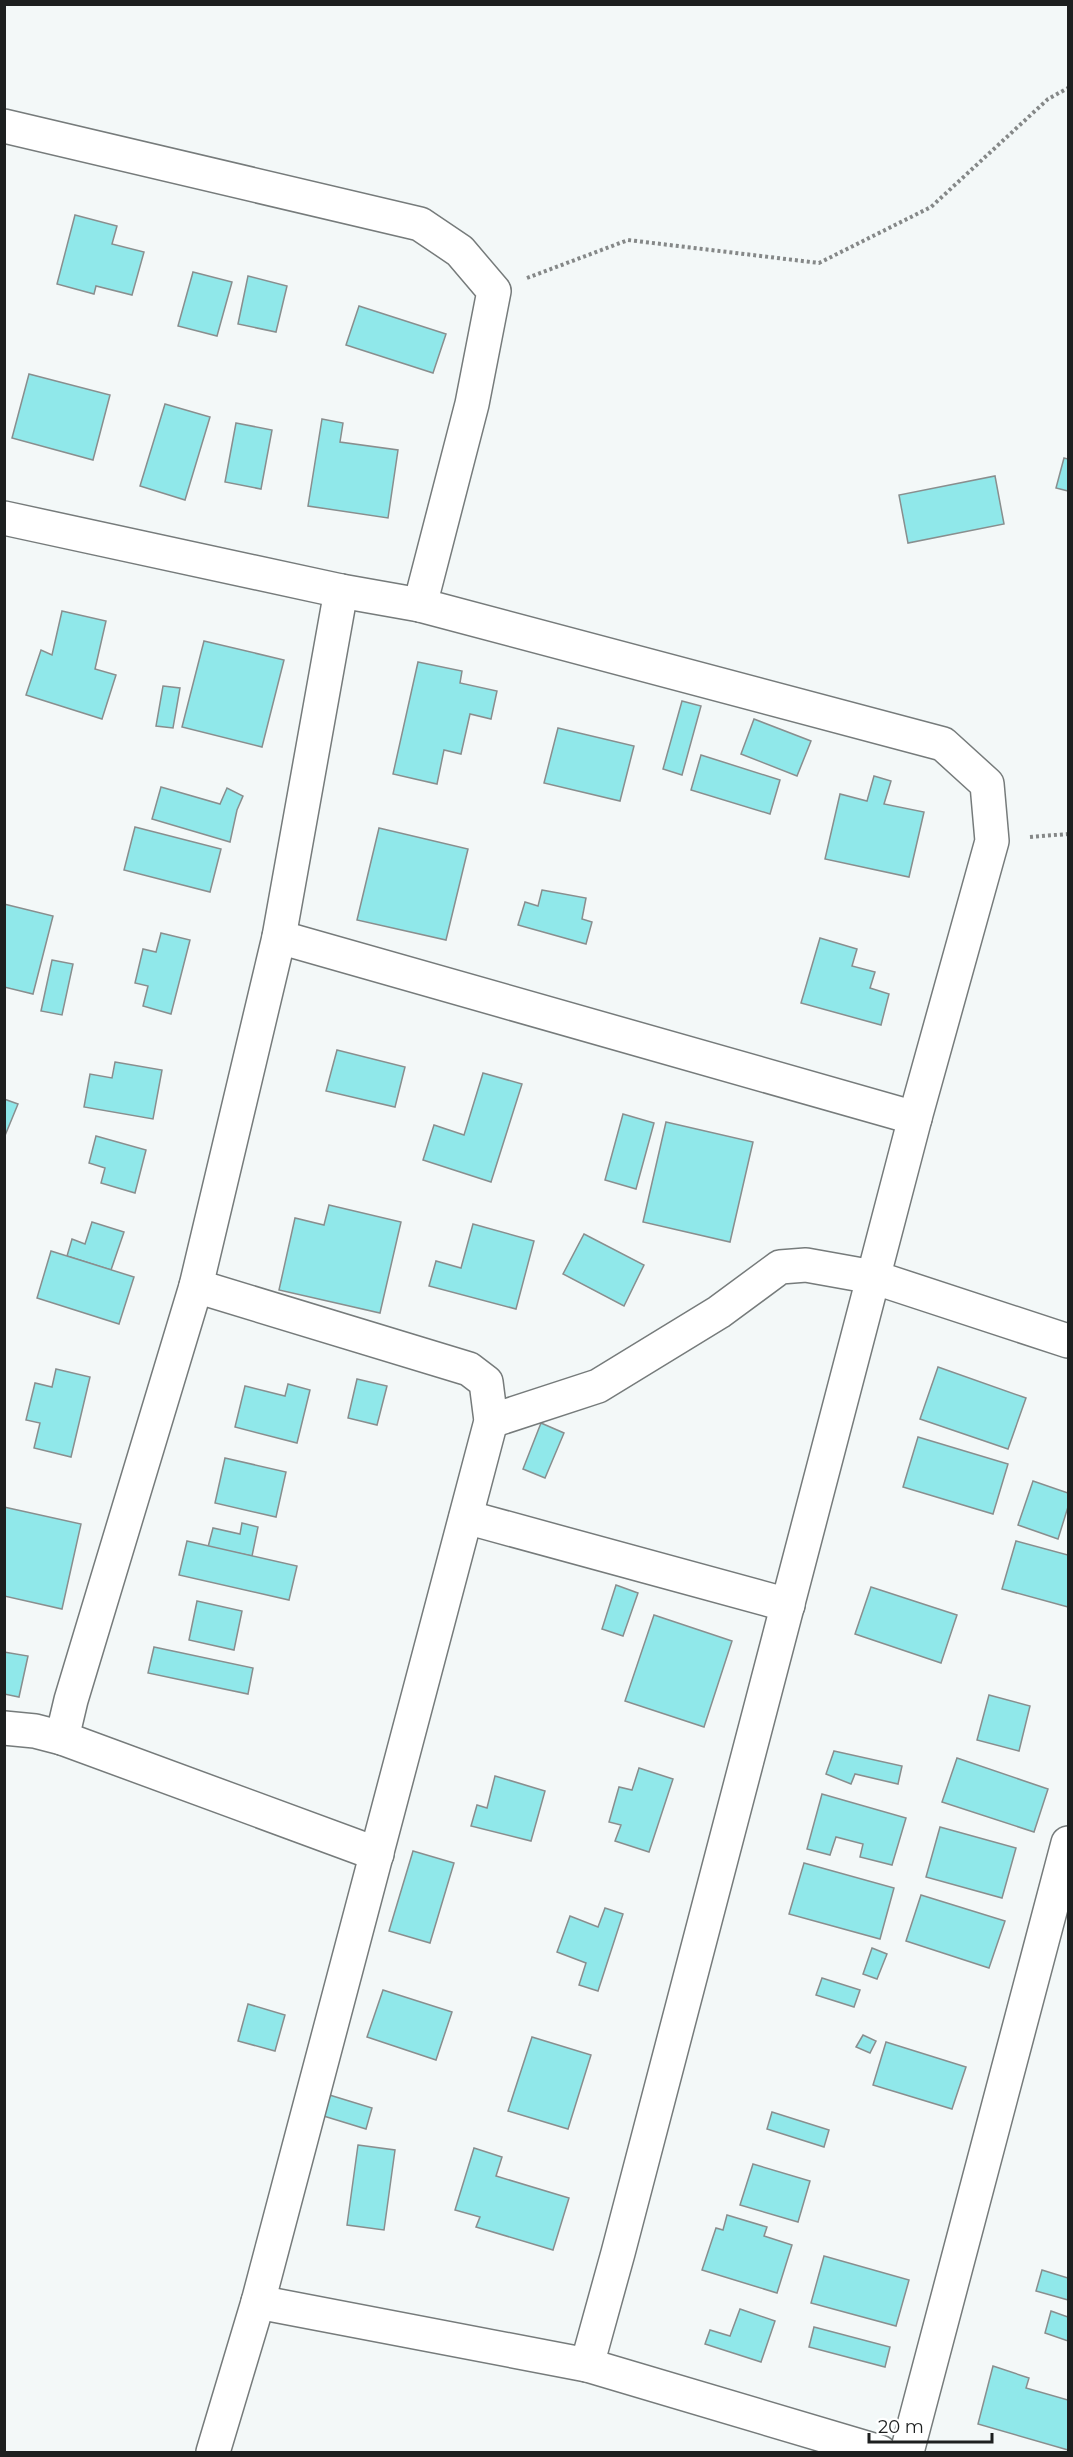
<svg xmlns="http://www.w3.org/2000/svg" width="1073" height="2457" viewBox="0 0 1073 2457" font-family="Montserrat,sans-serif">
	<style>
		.building { fill: #90e8ea; stroke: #898e8e; stroke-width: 1.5 }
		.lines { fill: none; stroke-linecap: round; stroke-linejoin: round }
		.minor-casing { stroke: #767b7b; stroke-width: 36 }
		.path { stroke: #858888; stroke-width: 4; stroke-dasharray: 3 3; stroke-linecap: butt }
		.minor { stroke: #fff; stroke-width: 33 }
	</style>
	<rect width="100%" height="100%" fill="#f3f8f8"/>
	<g class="building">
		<path d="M75 215 117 226 112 244 144 252 132 295 96 286 94 294 57 284Z"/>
		<path d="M193 272 232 282 217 336 178 326Z"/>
		<path d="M248 276 287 286 276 332 238 324Z"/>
		<path d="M359 306 446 334 433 373 346 345Z"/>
		<path d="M29 374 110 395 93 460 12 438Z"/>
		<path d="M165 404 210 417 185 500 140 486Z"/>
		<path d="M322 419 343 423 340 442 398 450 388 518 308 506Z"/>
		<path d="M236 423 272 430 261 489 225 482Z"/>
		<path d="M1064 458 1068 459V491L1056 488Z"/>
		<path d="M995 476 1004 524 908 543 899 495Z"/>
		<path d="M62 611 106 621 95 669 116 675 102 719 26 695 41 650 52 655Z"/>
		<path d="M204 641 284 660 262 747 182 727Z"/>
		<path d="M418 662 462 671 460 683 497 691 491 719 470 714 461 754 444 750 437 784 393 774Z"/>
		<path d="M163 686 180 688 173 728 156 726Z"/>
		<path d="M682 701 701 706 682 775 663 769Z"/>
		<path d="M754 719 811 741 797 776 741 754Z"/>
		<path d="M558 728 634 746 620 801 544 783Z"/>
		<path d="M701 755 780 780 770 814 691 790Z"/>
		<path d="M874 776 891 781 884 804 924 812 909 877 825 859 840 794 867 801Z"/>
		<path d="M161 787 220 804 227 788 243 796 237 810 230 842 152 819Z"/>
		<path d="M135 827 221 849 210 892 124 870Z"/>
		<path d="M379 828 468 849 446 940 357 920Z"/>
		<path d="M542 890 586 898 582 919 592 922 586 944 518 925 525 902 538 906Z"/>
		<path d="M4 904 53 916 33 994 4 987Z"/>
		<path d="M161 933 190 940 171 1014 143 1006 148 986 135 983 143 949 156 952Z"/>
		<path d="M820 938 857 949 852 966 875 972 870 988 889 994 881 1025 801 1003Z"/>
		<path d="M52 960 73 964 62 1015 41 1011Z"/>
		<path d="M337 1050 405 1067 395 1107 326 1091Z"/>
		<path d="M115 1062 162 1070 153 1119 84 1107 90 1074 112 1078Z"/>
		<path d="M483 1073 522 1084 491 1182 423 1160 434 1125 464 1135Z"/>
		<path d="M4 1099 18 1104 4 1138Z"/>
		<path d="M623 1114 654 1123 636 1189 605 1180Z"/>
		<path d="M666 1122 753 1142 730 1242 643 1222Z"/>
		<path d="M96 1136 146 1150 135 1193 101 1183 105 1168 89 1163Z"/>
		<path d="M329 1205 401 1222 380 1313 279 1290 295 1218 324 1225Z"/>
		<path d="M92 1222 124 1232 111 1270 67 1256 72 1239 85 1244Z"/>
		<path d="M473 1224 534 1241 516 1309 429 1286 436 1261 461 1268Z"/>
		<path d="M584 1234 644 1265 624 1306 563 1274Z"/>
		<path d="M51 1251 134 1277 119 1324 37 1298Z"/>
		<path d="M938 1367 1026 1398 1008 1449 920 1419Z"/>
		<path d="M56 1369 90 1377 71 1457 34 1448 40 1423 26 1420 35 1383 52 1387Z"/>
		<path d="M357 1379 387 1386 377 1425 348 1418Z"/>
		<path d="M288 1384 310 1390 297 1443 235 1427 245 1386 285 1396Z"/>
		<path d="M541 1423 564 1433 545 1478 523 1469Z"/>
		<path d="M918 1437 1008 1464 993 1514 903 1487Z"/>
		<path d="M225 1458 286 1472 276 1517 215 1503Z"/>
		<path d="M1033 1481 1068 1493V1507L1058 1539 1018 1525Z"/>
		<path d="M4 1507 81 1524 62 1609 4 1596Z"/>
		<path d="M242 1523 258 1527 252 1556 208 1547 213 1528 240 1534Z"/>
		<path d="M187 1541 297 1566 289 1600 179 1575Z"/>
		<path d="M1016 1541 1068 1555V1607L1002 1589Z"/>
		<path d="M616 1585 638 1593 623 1636 602 1629Z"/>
		<path d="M871 1587 957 1615 941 1663 855 1634Z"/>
		<path d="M197 1601 242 1611 234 1650 189 1640Z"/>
		<path d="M654 1615 732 1641 704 1727 625 1701Z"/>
		<path d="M154 1647 253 1668 248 1694 148 1673Z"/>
		<path d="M4 1652 28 1656 19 1697 4 1694Z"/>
		<path d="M989 1695 1030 1706 1019 1751 977 1740Z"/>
		<path d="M834 1751 902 1766 898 1784 855 1774 851 1784 826 1774Z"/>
		<path d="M957 1758 1048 1789 1034 1832 942 1802Z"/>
		<path d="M639 1768 673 1779 649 1852 615 1841 621 1825 609 1822 619 1787 632 1790Z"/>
		<path d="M495 1776 545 1791 531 1841 471 1826 477 1805 487 1808Z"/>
		<path d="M822 1794 906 1818 892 1865 860 1857 863 1844 836 1837 830 1855 807 1849Z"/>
		<path d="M940 1827 1016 1848 1002 1898 926 1877Z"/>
		<path d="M413 1851 454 1863 430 1943 389 1931Z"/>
		<path d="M804 1863 894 1888 880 1939 789 1914Z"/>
		<path d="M921 1895 1005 1921 989 1968 906 1941Z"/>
		<path d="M605 1908 623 1914 598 1991 579 1985 586 1963 557 1952 570 1916 598 1927Z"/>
		<path d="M872 1948 887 1954 877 1979 863 1974Z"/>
		<path d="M822 1978 860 1990 854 2007 816 1995Z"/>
		<path d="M383 1990 452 2012 436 2060 367 2037Z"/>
		<path d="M248 2004 285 2015 275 2051 238 2041Z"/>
		<path d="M863 2035 876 2041 870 2053 856 2047Z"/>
		<path d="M532 2037 591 2055 568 2129 508 2111Z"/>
		<path d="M886 2042 966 2067 952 2109 873 2085Z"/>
		<path d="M323 2093 372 2108 366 2129 317 2114Z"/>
		<path d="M772 2112 829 2130 824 2147 767 2129Z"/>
		<path d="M358 2145 395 2150 384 2230 347 2225Z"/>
		<path d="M474 2148 502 2157 496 2176 569 2198 553 2250 476 2227 480 2217 455 2210Z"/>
		<path d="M753 2164 810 2181 798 2222 740 2205Z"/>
		<path d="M727 2215 767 2227 764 2236 792 2245 777 2293 702 2270 716 2228 723 2230Z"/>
		<path d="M824 2256 909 2280 896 2326 811 2303Z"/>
		<path d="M1042 2270 1068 2278V2300L1036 2291Z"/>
		<path d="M740 2309 775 2321 761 2362 705 2344 710 2330 730 2336Z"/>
		<path d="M1051 2311 1068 2317V2341L1045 2333Z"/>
		<path d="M814 2327 890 2347 885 2367 809 2347Z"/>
		<path d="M993 2366 1029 2378 1026 2388 1068 2400V2450L978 2424Z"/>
	</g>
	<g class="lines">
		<defs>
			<g id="minor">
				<path d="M4 126 420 224 460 251 494 291 472 404 420 605"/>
				<path d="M4 518 341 591 420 605 943 744 987 784 992 841 915 1118 618 2253 587 2365 258 2302"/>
				<path d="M279 937 915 1118"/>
				<path d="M196 1286 469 1369 486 1382 491 1421 258 2302 213 2452"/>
				<path d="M491 1421 598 1386 719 1312 780 1267 806 1265 873 1277 1068 1341"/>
				<path d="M466 1517 788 1605"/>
				<path d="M4 1728 35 1731 62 1738 71 1700 196 1286 279 937 341 591"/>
				<path d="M62 1738 377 1854"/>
				<path d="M587 2365 880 2452"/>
				<path d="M907 2452 1068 1843"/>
			</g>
		</defs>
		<use href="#minor" class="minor-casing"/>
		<g class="path">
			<path d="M527 278 628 240 819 263 931 207 1048 99 1068 88"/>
			<path d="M1030 837 1068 834"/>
		</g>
		<use href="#minor" class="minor"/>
	</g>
	<rect width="1073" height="2457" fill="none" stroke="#1d1f1f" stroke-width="12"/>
	<path d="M869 2433v9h123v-9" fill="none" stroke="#1d1f1f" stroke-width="3"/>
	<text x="878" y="2433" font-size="18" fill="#1d1f1f" stroke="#ffffff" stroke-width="4.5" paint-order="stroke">20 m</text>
</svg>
